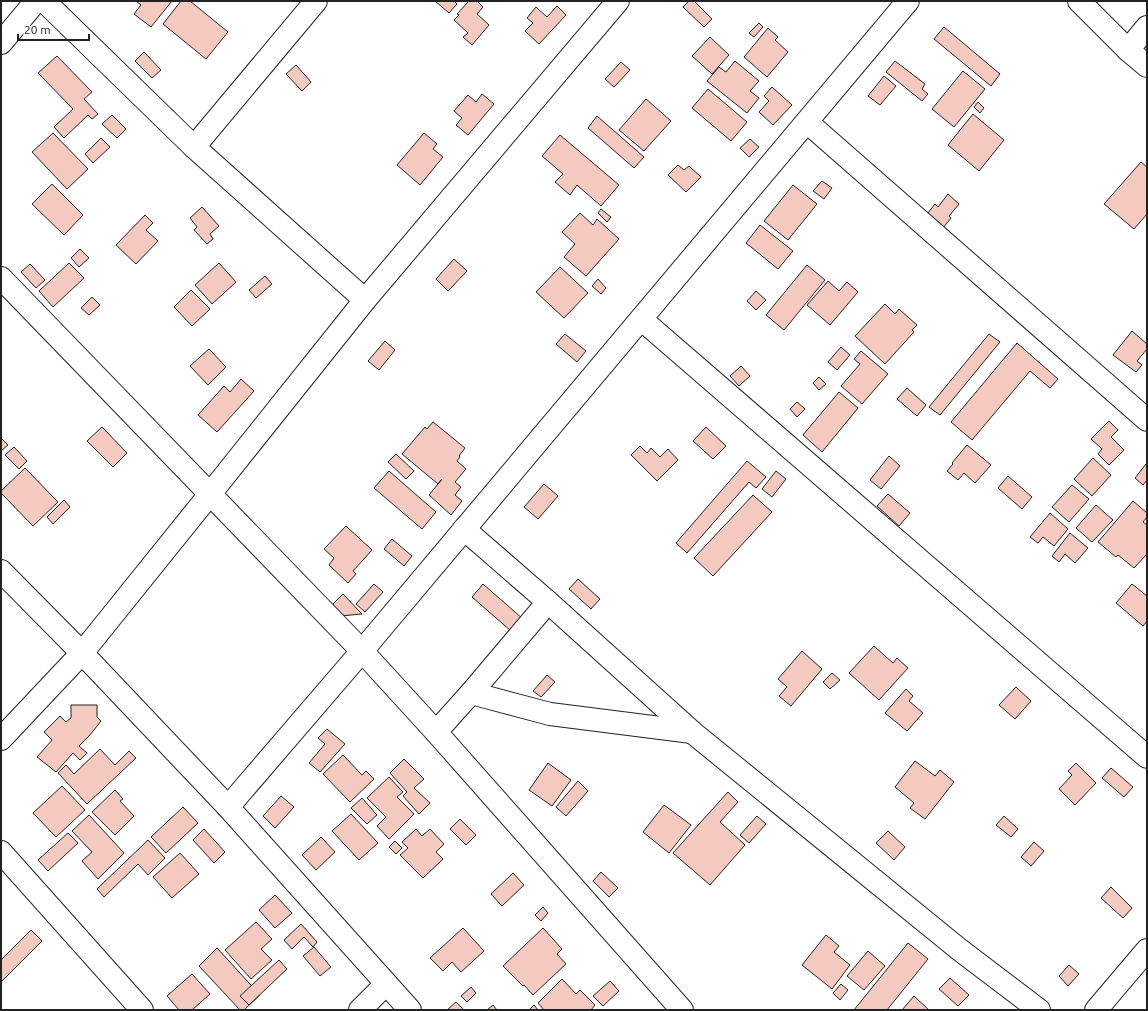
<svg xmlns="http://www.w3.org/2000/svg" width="1148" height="1011" viewBox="0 0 1148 1011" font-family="Ubuntu,sans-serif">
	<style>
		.building { fill: #f3c9c0; stroke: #222 }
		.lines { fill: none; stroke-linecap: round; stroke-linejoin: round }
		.minor-casing { stroke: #222; stroke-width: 24 }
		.minor { stroke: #fff; stroke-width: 22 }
	</style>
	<rect width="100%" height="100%" fill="#fff"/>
	<g class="building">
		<path d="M136 1H172L151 27 134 14 141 5Z"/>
		<path d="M181 1H190L228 32 206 59 163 24Z"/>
		<path d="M435 1H454L457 4 449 13Z"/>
		<path d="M469 1H477L483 7 477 14 489 25 472 45 463 37 468 33 454 20 459 15 457 14Z"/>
		<path d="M689 1H696L695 2 712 19 704 27 683 7Z"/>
		<path d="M557 6 566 15 539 44 525 31 533 23 527 18 536 7 547 17Z"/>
		<path d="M759 23 763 27 754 37 749 33Z"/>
		<path d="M944 27 1000 74 991 86 934 39Z"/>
		<path d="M768 28 778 37 775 40 788 52 767 77 744 57Z"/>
		<path d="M710 37 729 55 712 74 692 56Z"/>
		<path d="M144 52 161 70 152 78 135 61Z"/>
		<path d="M57 56 92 92 84 99 98 114 92 119 88 115 64 138 54 127 73 109 38 73Z"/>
		<path d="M735 61 759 81 750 91 759 98 747 113 707 81 719 67 726 72Z"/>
		<path d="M895 61 925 84 922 89 928 94 922 101 886 72Z"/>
		<path d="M621 62 630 70 614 87 605 79Z"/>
		<path d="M296 65 311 82 302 91 286 74Z"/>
		<path d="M963 71 985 89 954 127 932 109Z"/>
		<path d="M884 76 896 86 880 105 868 96Z"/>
		<path d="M772 87 792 105 773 125 759 112 769 101 764 96Z"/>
		<path d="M708 89 747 122 731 141 692 108Z"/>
		<path d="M482 94 494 104 468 135 456 125 462 118 454 111 468 95 476 102Z"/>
		<path d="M646 99 671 121 644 151 619 130Z"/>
		<path d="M978 102 984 108 980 113 974 107Z"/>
		<path d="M973 114 1004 140 979 171 948 145Z"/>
		<path d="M112 115 126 129 117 138 102 124Z"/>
		<path d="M597 116 644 157 634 168 588 128Z"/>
		<path d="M53 133 88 169 67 189 32 152Z"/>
		<path d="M424 133 437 144 433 149 443 157 420 185 397 165Z"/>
		<path d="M560 135 619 185 601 206 577 185 570 195 555 182 563 174 542 156Z"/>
		<path d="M101 138 110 147 93 163 85 154Z"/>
		<path d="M750 139 759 147 749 157 740 148Z"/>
		<path d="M1141 162 1147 167V214L1134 229 1104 204Z"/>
		<path d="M678 165 684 170 689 166 701 177 686 192 668 175Z"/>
		<path d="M822 181 832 188 824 199 813 191Z"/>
		<path d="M52 184 83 215 64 235 32 204Z"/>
		<path d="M793 185 817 204 788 240 764 221Z"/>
		<path d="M948 194 959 204 949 216 951 218 943 228 927 214 935 204 938 207Z"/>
		<path d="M202 207 219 226 210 234 213 239 207 244 194 230 197 227 190 218Z"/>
		<path d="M601 209 611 217 607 222 598 213Z"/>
		<path d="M580 213 593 225 597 219 619 239 586 276 564 257 575 244 562 232Z"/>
		<path d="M145 215 153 223 146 230 158 241 136 264 116 245Z"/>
		<path d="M760 225 793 251 778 269 746 243Z"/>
		<path d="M80 249 89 258 79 267 71 258Z"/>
		<path d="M454 259 467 271 448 291 436 279Z"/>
		<path d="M69 263 84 278 53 307 39 291Z"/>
		<path d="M219 263 236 282 212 304 195 285Z"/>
		<path d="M30 264 45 280 36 288 21 272Z"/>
		<path d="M807 265 825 280 784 330 766 315Z"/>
		<path d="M560 267 588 293 564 318 536 292Z"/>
		<path d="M265 276 272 284 256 298 249 290Z"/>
		<path d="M598 279 606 288 601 294 592 286Z"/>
		<path d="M828 281 839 291 847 282 858 292 830 325 807 305Z"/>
		<path d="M191 290 210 309 192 326 174 307Z"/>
		<path d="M756 291 766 300 756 310 747 301Z"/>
		<path d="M92 297 100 305 89 315 81 308Z"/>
		<path d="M885 304 895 314 899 309 917 325 912 330 914 332 885 364 855 336Z"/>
		<path d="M1132 331 1147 344V349L1137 361 1142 365 1136 372 1113 355Z"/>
		<path d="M565 334 586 351 577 362 556 344Z"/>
		<path d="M989 334 1000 342 940 415 929 407Z"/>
		<path d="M385 341 395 350 379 370 368 361Z"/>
		<path d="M1017 343 1058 379 1050 388 1030 371 972 440 951 422Z"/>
		<path d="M841 347 850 355 837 370 828 362Z"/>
		<path d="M209 349 226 367 208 385 190 366Z"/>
		<path d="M861 351 888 374 862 404 841 386 860 364 854 359Z"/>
		<path d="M741 366 750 376 739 386 730 376Z"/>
		<path d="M819 377 826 384 819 390 813 383Z"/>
		<path d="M241 379 254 391 217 432 198 415 224 386 230 392Z"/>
		<path d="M907 388 926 405 917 416 897 399Z"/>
		<path d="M839 392 858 408 822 452 803 435Z"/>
		<path d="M797 402 805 409 797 417 790 409Z"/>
		<path d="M1109 421 1118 430 1111 437 1124 450 1109 465 1098 454 1102 449 1091 439Z"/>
		<path d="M433 422 465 448 459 456 460 457 457 461 466 469 455 482 461 487 455 495 462 501 451 515 429 495 442 479 438 484 402 454 425 427 427 429Z"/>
		<path d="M102 427 127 453 113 467 87 441Z"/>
		<path d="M706 427 726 446 713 459 693 441Z"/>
		<path d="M1 438 8 445 1 451Z"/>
		<path d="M967 445 991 465 975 483 964 473 958 480 947 471 953 464 952 463Z"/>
		<path d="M640 446 647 453 651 448 660 457 668 449 678 460 657 481 631 455Z"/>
		<path d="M14 447 27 461 19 469 5 455Z"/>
		<path d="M396 454 414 471 406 479 388 462Z"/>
		<path d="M889 456 900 466 881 489 870 480Z"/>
		<path d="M1093 458 1111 475 1092 496 1074 479Z"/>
		<path d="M747 461 766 477 756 488 749 482 687 553 676 543Z"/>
		<path d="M1146 464 1147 465V480L1143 485 1135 478Z"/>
		<path d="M25 468 58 502 33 526 1 493V491Z"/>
		<path d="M389 471 436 512 422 529 374 488Z"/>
		<path d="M776 471 786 479 772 497 762 489Z"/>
		<path d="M1008 476 1032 497 1022 509 998 488Z"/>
		<path d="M544 484 558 496 538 519 524 507Z"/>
		<path d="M1072 485 1089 499 1069 522 1052 507Z"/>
		<path d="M888 494 910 513 899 526 877 506Z"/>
		<path d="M753 495 772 512 713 576 694 558Z"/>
		<path d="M64 500 70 507 53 524 47 517Z"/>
		<path d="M1133 501 1147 513V517L1143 522 1147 525V554L1134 568 1118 555 1116 557 1098 542Z"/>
		<path d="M1096 505 1113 520 1092 542 1076 528Z"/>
		<path d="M1050 513 1068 529 1054 546 1043 537 1038 543 1030 537Z"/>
		<path d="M346 526 372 550 353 571 356 574 348 583 329 565 334 558 324 549Z"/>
		<path d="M1070 533 1088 548 1075 563 1065 554 1059 562 1052 556Z"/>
		<path d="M392 539 412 556 404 566 384 549Z"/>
		<path d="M578 579 600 599 591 609 569 589Z"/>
		<path d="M374 584 383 592 365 612 356 604Z"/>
		<path d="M483 584 523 619 511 631 472 597Z"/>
		<path d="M1132 584 1147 596V621L1143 626 1116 603Z"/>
		<path d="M343 594 362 614 340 616 330 607Z"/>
		<path d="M874 646 893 663 897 658 908 668 879 700 849 673Z"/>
		<path d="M802 651 822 669 791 706 779 696 787 687 778 679Z"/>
		<path d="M832 673 840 680 830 689 823 682Z"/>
		<path d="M547 675 555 682 541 697 533 691Z"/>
		<path d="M1016 687 1031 701 1015 719 999 705Z"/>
		<path d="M906 689 913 696 909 701 923 713 907 731 885 713Z"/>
		<path d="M71 705H97V717L101 721 90 735 79 746 87 753 80 760 73 753 56 772 37 757 52 740 44 732 60 716 66 722 71 718Z"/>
		<path d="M327 729 345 744 320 772 309 763 325 744 318 738Z"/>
		<path d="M100 749 115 765 129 751 136 758 87 804 58 773 66 765 74 774Z"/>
		<path d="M343 755 362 775 366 771 374 779 350 802 323 774Z"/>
		<path d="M404 759 424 779 414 788 430 803 419 814 403 796 407 792 390 773Z"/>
		<path d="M915 761 935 776 940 770 954 782 925 819 910 808 914 803 895 787Z"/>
		<path d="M548 763 571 780 552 806 529 790Z"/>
		<path d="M1076 763 1096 783 1075 805 1059 789 1072 775 1068 771Z"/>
		<path d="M1111 768 1133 787 1124 797 1102 778Z"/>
		<path d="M389 777 403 792 397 797 414 814 389 839 377 826 386 817 367 798Z"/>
		<path d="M578 781 588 791 566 816 556 807Z"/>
		<path d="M62 786 85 810 56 837 33 813Z"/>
		<path d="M115 790 123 799 120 801 134 816 115 835 92 812Z"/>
		<path d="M728 792 738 802 720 822 745 845 710 885 673 853Z"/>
		<path d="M281 796 294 807 275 828 263 816Z"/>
		<path d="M362 798 377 815 367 824 351 808Z"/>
		<path d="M664 805 691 825 669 853 643 832Z"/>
		<path d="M183 807 198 823 166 853 151 837Z"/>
		<path d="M351 814 378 843 359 860 332 831Z"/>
		<path d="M89 815 124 853 98 879 82 861 92 852 72 831Z"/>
		<path d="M757 816 766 824 749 843 740 835Z"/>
		<path d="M1004 816 1018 829 1011 837 996 825Z"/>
		<path d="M460 819 476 835 466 845 450 829Z"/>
		<path d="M204 829 225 852 214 863 193 840Z"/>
		<path d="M416 829 422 836 430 829 444 844 436 852 443 859 423 878 400 855 408 848 402 842Z"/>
		<path d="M888 831 905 847 894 860 876 843Z"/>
		<path d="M68 833 78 843 48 871 38 860Z"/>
		<path d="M321 837 335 852 316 870 302 855Z"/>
		<path d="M148 840 165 858 148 875 138 864 104 897 97 889Z"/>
		<path d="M395 841 402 848 396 854 389 847Z"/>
		<path d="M1034 842 1044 851 1031 866 1021 857Z"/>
		<path d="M180 853 199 874 172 898 153 877Z"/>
		<path d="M601 872 618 888 609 897 593 881Z"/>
		<path d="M513 873 524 885 502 906 491 894Z"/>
		<path d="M1111 887 1132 908 1123 918 1101 898Z"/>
		<path d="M275 895 292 913 275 928 259 910Z"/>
		<path d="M543 907 548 913 541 921 535 915Z"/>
		<path d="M256 922 272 939 261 949 272 960 251 979 225 950Z"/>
		<path d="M301 924 317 942 313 947 304 937 292 949 284 940Z"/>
		<path d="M463 928 484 951 461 972 452 962 443 971 430 958Z"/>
		<path d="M543 928 562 949 557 954 566 964 533 995 524 985 523 986 503 966Z"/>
		<path d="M31 930 42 941 1 982V960Z"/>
		<path d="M826 935 839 946 834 952 850 965 832 989 802 965Z"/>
		<path d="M908 943 928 959 887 1010H854Z"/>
		<path d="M314 947 331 967 320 976 303 956Z"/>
		<path d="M217 948 260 995 244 1010H240L199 966Z"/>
		<path d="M868 951 885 966 864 990 847 976Z"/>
		<path d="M279 960 287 969 249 1005 240 996Z"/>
		<path d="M1069 965 1079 974 1068 986 1059 976Z"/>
		<path d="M192 974 210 994 192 1010H179L167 996Z"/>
		<path d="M950 978 969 995 958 1006 939 989Z"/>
		<path d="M562 979 576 994 580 990 595 1005 591 1010H544L538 1003Z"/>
		<path d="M610 981 619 991 603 1006 593 996Z"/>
		<path d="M841 984 848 990 840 1000 833 993Z"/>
		<path d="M471 987 476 993 467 1002 461 996Z"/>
		<path d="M914 996 929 1010H902Z"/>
		<path d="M456 1002 464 1010H447Z"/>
		<path d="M493 1005 497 1010H487Z"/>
		<path d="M534 1005 538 1010H529Z"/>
	</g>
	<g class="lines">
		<defs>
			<g id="minor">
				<path d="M44 1 194 147 365 300"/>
				<path d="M1079 1 1128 50 1147 66"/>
				<path d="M1 43 36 1"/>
				<path d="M1128 50 1147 27"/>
				<path d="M807 122 1147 420"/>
				<path d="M194 147 316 1"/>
				<path d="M1 278 362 651 436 732 682 1010"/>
				<path d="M641 319 1147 757"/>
				<path d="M464 529 548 602 692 732 960 950 1039 1010"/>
				<path d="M1 571 82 653 228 807 410 1010"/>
				<path d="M471 693 550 714 692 732"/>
				<path d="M436 732 471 693 548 602"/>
				<path d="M1 739 82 653 210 494 365 300 618 1"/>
				<path d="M228 807 362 651 908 1"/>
				<path d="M1 852 142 1010"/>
				<path d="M360 1010 386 984"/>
				<path d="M1096 1010 1147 950"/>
			</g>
		</defs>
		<use href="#minor" class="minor-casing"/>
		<use href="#minor" class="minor"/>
	</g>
	<rect width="1148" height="1011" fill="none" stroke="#222222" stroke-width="4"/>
	<path d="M18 34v6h71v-6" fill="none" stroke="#222222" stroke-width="2"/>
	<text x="24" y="34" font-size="12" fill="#222222" stroke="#ffffff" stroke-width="3" paint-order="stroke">20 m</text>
</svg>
